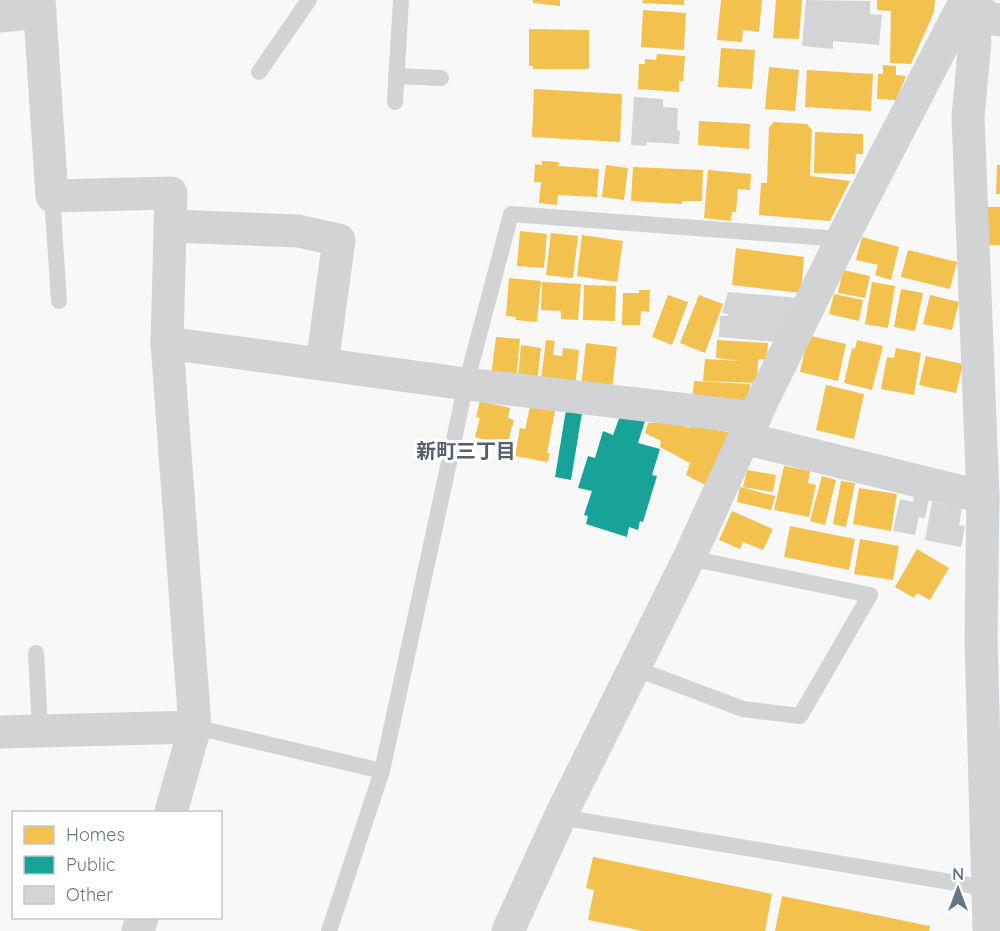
<svg xmlns="http://www.w3.org/2000/svg" width="1000" height="931" viewBox="0 0 1000 931" font-family="Quicksand,'Noto Sans JP',sans-serif">
	<style>
		.homes { fill: #f2c14e }
		.public { fill: #17a398 }
		.building { fill: #d3d4d5 }
		.lines { fill: none; stroke-linecap: round; stroke-linejoin: round }
		.lane { stroke: #d2d3d4; stroke-width: 16 }
		.street { stroke: #d2d3d4; stroke-width: 33 }
		.labels { text-anchor: middle; dominant-baseline: central; stroke-width: 6; stroke-linejoin: round; paint-order: stroke }
		.neighbourhood-label { font-size: 20px; font-weight: bold; fill: #555f6e; stroke: #fff }
	</style>
	<rect width="100%" height="100%" fill="#f8f8f8"/>
	<g class="homes">
		<path d="M533 0H560V6L533 3Z"/>
		<path d="M643 0H684V5L642 3Z"/>
		<path d="M721 0H762L759 32 743 30 742 42 717 40Z"/>
		<path d="M776 0H802L799 39 773 38Z"/>
		<path d="M877 0H935L934 12 911 64 890 63 891 11 877 10Z"/>
		<path d="M643 10 686 13 684 50 641 47Z"/>
		<path d="M529 29 589 30V68L586 69H533V66H529Z"/>
		<path d="M721 48 755 50 752 89 718 87Z"/>
		<path d="M657 54 685 56 683 81H679V92L638 89 639 64H645V59L656 60Z"/>
		<path d="M883 65 896 66V75L906 76 896 100 877 99 878 74H883Z"/>
		<path d="M769 67 799 70 795 111 765 109Z"/>
		<path d="M807 70 873 74 871 111 805 107Z"/>
		<path d="M534 89 622 94 620 142 532 137Z"/>
		<path d="M699 121 750 124 749 149 698 145Z"/>
		<path d="M774 122 807 124 812 130 810 176 850 181 830 221 759 215 761 183H767L769 127Z"/>
		<path d="M815 132 863 134V154H856L855 174 814 173Z"/>
		<path d="M542 161 559 162 558 166 599 169 597 197 558 195 557 205 539 203 541 182H534L535 164 542 165Z"/>
		<path d="M606 165 628 168 624 200 602 197Z"/>
		<path d="M997 165H1000V194H996Z"/>
		<path d="M633 167 703 170 702 201H682V204L631 201Z"/>
		<path d="M708 170 751 174 750 190 738 189 736 212H732L731 221 704 218Z"/>
		<path d="M986 207H1000V245H985Z"/>
		<path d="M520 231 547 234 544 268 517 266Z"/>
		<path d="M551 233 578 236 573 278 546 275Z"/>
		<path d="M582 235 623 241 617 282 577 276Z"/>
		<path d="M862 237 899 247 891 280 875 275 878 265 856 260Z"/>
		<path d="M736 248 804 257 801 293 732 285Z"/>
		<path d="M908 250 957 262 950 289 901 277Z"/>
		<path d="M843 270 870 276 865 298 838 293Z"/>
		<path d="M509 278 541 281 537 322 516 320V317L506 316Z"/>
		<path d="M542 282 581 284 578 320 561 319V311L541 310Z"/>
		<path d="M872 282 895 286 888 328 865 324Z"/>
		<path d="M584 285 616 286 615 321 583 320Z"/>
		<path d="M901 289 923 293 915 331 894 327Z"/>
		<path d="M639 290H650L649 312 641 311 640 325H622L623 293H639Z"/>
		<path d="M834 294 863 300 859 321 829 314Z"/>
		<path d="M668 295 688 302 672 345 652 337Z"/>
		<path d="M699 295 723 304 705 353 680 343Z"/>
		<path d="M930 295 959 302 952 330 923 324Z"/>
		<path d="M811 336 846 344 838 381 800 372 807 341Z"/>
		<path d="M496 337 520 339 516 379 491 376Z"/>
		<path d="M546 340 555 341 553 355 562 356 563 348 579 350 575 389 541 380Z"/>
		<path d="M717 340 768 343 767 360 760 359 758 361 757 383 703 381 705 359 741 361 716 358Z"/>
		<path d="M857 340 883 346 872 390 844 383 852 348 855 349Z"/>
		<path d="M586 343 617 347 612 390 581 387Z"/>
		<path d="M521 345 541 348 537 381 518 378Z"/>
		<path d="M896 348 921 353 914 395 881 389 887 357 894 358Z"/>
		<path d="M926 356 963 364 956 393 919 385Z"/>
		<path d="M694 381 750 384 749 402H692Z"/>
		<path d="M826 385 864 394 854 439 816 430Z"/>
		<path d="M480 401 510 408 508 418 514 420 507 446 475 437 480 418 476 417Z"/>
		<path d="M530 407 555 411 547 453H550L548 462 515 456 520 428 525 429Z"/>
		<path d="M648 423H675L689 428 691 426 734 433 709 487 686 475 690 463 660 447 661 441 645 433Z"/>
		<path d="M784 466 810 471 808 483 816 485 809 517 774 510Z"/>
		<path d="M747 470 776 475 773 492 743 487Z"/>
		<path d="M822 476 836 480 825 525 810 521Z"/>
		<path d="M841 481 855 483 846 527 833 524Z"/>
		<path d="M740 487 775 496 771 510 737 502Z"/>
		<path d="M859 488 897 494 891 531 853 524Z"/>
		<path d="M732 511 773 529 763 550 743 542 740 549 719 540Z"/>
		<path d="M790 526 855 539 849 570 784 557Z"/>
		<path d="M860 539 899 546 893 580 854 574Z"/>
		<path d="M917 549 949 568 930 600 917 593 914 598 895 587Z"/>
		<path d="M593 857 772 894 765 931H643L588 920 594 890 586 888Z"/>
		<path d="M782 896 930 926 929 931H775Z"/>
	</g>
	<g class="public">
		<path d="M566 410 582 413 571 480 555 477Z"/>
		<path d="M620 416 646 418 638 443 660 449 652 475 657 476 643 522 640 521 638 530 629 527 627 537 586 524 588 516 584 515 592 491 578 488 588 456 595 458 603 431 613 435Z"/>
	</g>
	<g class="building">
		<path d="M806 0 870 1V14L882 15 879 45 833 41V49L802 46Z"/>
		<path d="M634 97 663 99V107L678 108 677 130 680 131 679 144 647 142 646 146 631 145Z"/>
		<path d="M728 292 799 298 777 342 719 337 720 316H728V314L722 313Z"/>
		<path d="M914 496 929 499 925 518 919 517 915 535 893 531 900 499 913 502Z"/>
		<path d="M932 502 962 508 959 525 965 526 961 547 925 540Z"/>
	</g>
	<g class="lines">
		<g class="lane">
			<path d="M259 72 309 0"/>
			<path d="M396 76 441 78"/>
			<path d="M395 102 401 0"/>
			<path d="M52 196 59 301"/>
			<path d="M36 653 40 731"/>
			<path d="M634 668 743 709 800 716 870 595 689 558"/>
			<path d="M195 727 382 771"/>
			<path d="M560 817 987 888"/>
			<path d="M329 931 382 771 466 384 511 214 842 239"/>
		</g>
		<g class="street">
			<path d="M39 0 52 196 171 193 167 343 195 727 171 812"/>
			<path d="M969 0 975 41 968 117 983 497 981 639 989 931"/>
			<path d="M972 0 986 18 1000 20"/>
			<path d="M0 16 40 12"/>
			<path d="M170 226 298 231 339 240 322 364"/>
			<path d="M167 343 466 384 755 418"/>
			<path d="M744 438 983 497"/>
			<path d="M0 732 195 727"/>
			<path d="M138 931 142 918"/>
			<path d="M508 931 560 817 689 558 744 438 842 239 966 0"/>
		</g>
	</g>
	<g class="labels">
		<g class="neighbourhood-label">
			<text x="466" y="450">新町三丁目</text>
		</g>
	</g>
	<rect x="12" y="811" width="210" height="108" fill="#ffffff" stroke="#c2c7d0" stroke-width="1.5"/>
	<rect x="24" y="826" width="30" height="18" fill="#f2c14e" stroke="#c2c7d0" stroke-width="1.5"/>
	<text x="66" y="841" font-size="18" fill="#677489">Homes</text>
	<rect x="24" y="856" width="30" height="18" fill="#17a398" stroke="#c2c7d0" stroke-width="1.5"/>
	<text x="66" y="871" font-size="18" fill="#677489">Public</text>
	<rect x="24" y="886" width="30" height="18" fill="#d3d4d5" stroke="#c2c7d0" stroke-width="1.5"/>
	<text x="66" y="901" font-size="18" fill="#677489">Other</text>
	<g transform="translate(958 889)" stroke="#ffffff" stroke-width="4.5" paint-order="stroke">
	<path d="M0-4.5L10 22L0 15L-10 22Z" fill="#677489"/>
	<text y="-9" font-size="16" font-weight="bold" text-anchor="middle" fill="#677489">N</text>
	</g>
</svg>
